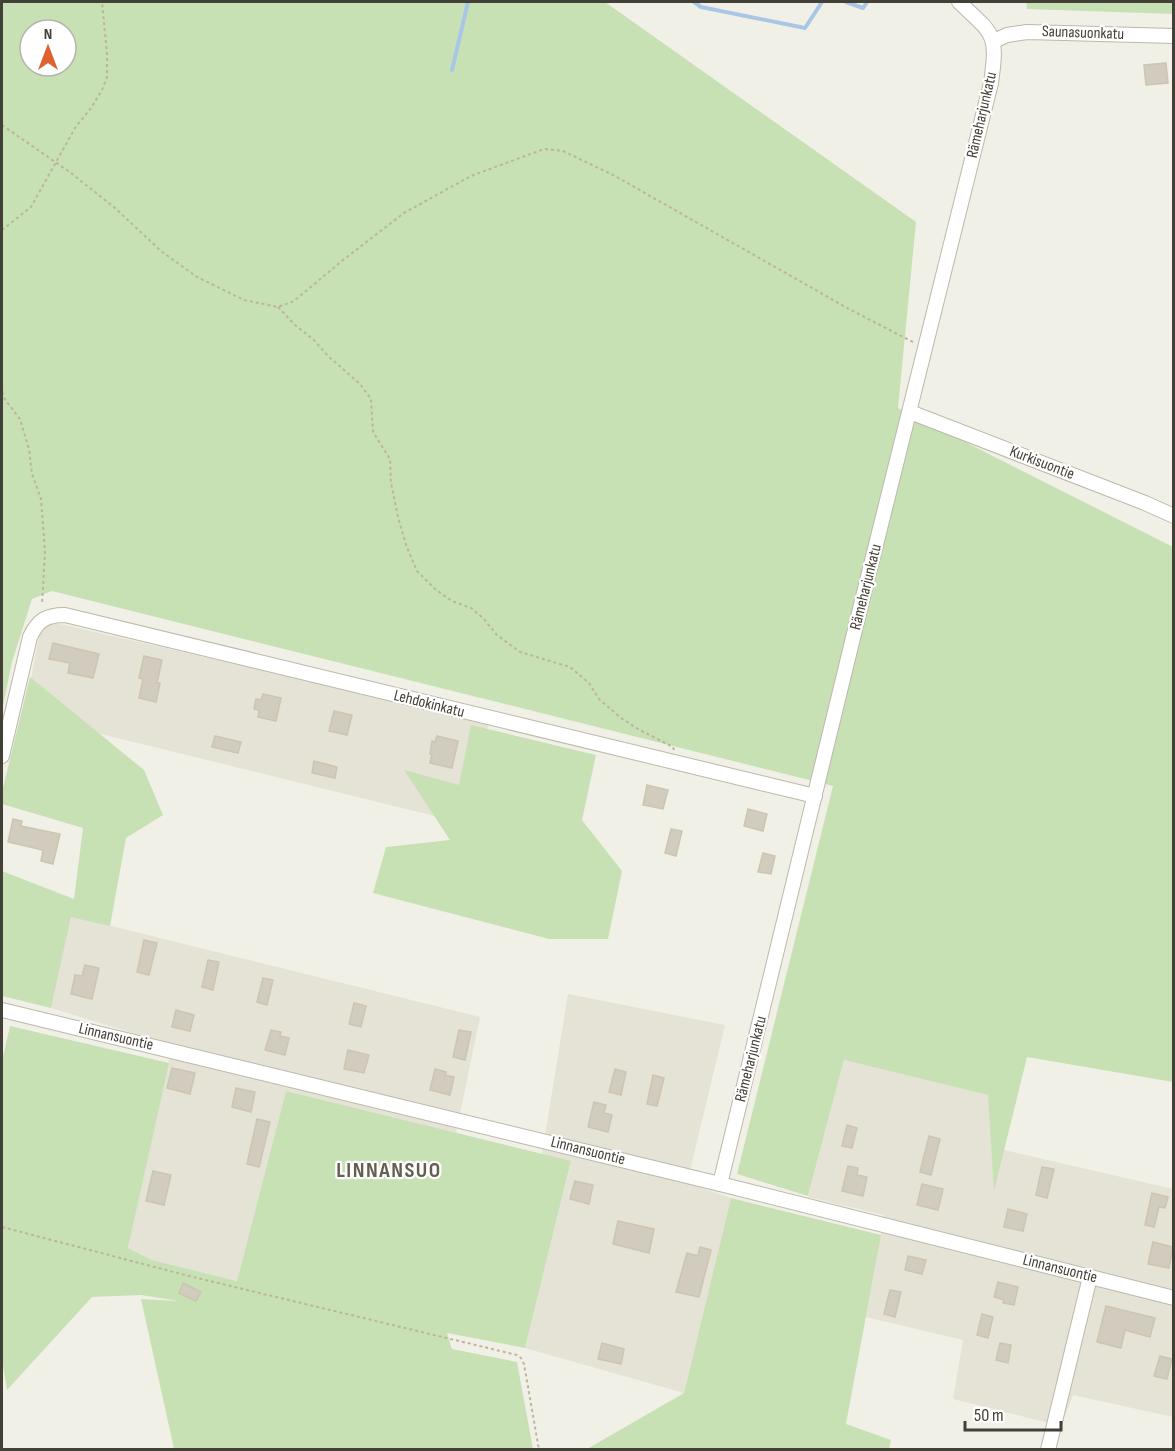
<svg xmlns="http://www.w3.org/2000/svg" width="1175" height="1451" viewBox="0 0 1175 1451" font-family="'Sofia Sans Condensed',sans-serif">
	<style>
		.residential { fill: #e5e2d6 }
		.green { fill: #c7e1b5; fill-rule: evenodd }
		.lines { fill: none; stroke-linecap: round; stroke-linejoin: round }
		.stream { stroke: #aac6e7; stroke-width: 4 }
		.building { fill: #d1ccbe; stroke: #cbc5b2; stroke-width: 1.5 }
		.minor-casing { stroke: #bcb8ab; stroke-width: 16 }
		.path { stroke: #bcb59e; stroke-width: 2; stroke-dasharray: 3 3; stroke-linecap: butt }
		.minor { stroke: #fff; stroke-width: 14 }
		.labels { text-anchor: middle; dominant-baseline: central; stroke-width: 4.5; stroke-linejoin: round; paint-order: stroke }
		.street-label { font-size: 16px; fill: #434037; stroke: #fff }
		.district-label { font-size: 22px; font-weight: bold; letter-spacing: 1.5px; fill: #655f4f; stroke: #fff }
	</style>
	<rect width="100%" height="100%" fill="#f1f0e7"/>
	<g class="residential">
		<path d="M51 622 489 722 463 823 24 715 40 631Z"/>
		<path d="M71 916 480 1017 456 1133 286 1091 237 1281 152 1260 128 1248 172 1045 51 1008Z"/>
		<path d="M568 994 725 1025 687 1183 731 1198 684 1393 525 1348 571 1162 542 1154Z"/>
		<path d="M844 1060 988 1095 1017 1098 1004 1150 1173 1189V1417L1073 1395 1061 1426 953 1399 963 1340 866 1317 884 1215 808 1197Z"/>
	</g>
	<g class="green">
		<path d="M2 2H605L916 222 898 408 1173 547V1082L1027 1057 994 1191 988 1095 844 1060 808 1196 737 1174 833 786 52 591 32 599 12 662 2 711ZM30 30H66V66H30Z"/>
		<path d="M1026 2H1173V14L1027 9Z"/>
		<path d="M30 677 144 770 163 815 126 838 110 926 71 917 51 1008 2 996V871L74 899 83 828 2 804V792Z"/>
		<path d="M471 725 596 755 582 820 622 871 608 939H549L373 893 386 847 450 840 404 770 459 785Z"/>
		<path d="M10 1026 169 1063 128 1248 152 1260 237 1281 286 1091 571 1161 525 1348 447 1333 452 1349 517 1362 533 1449H174L141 1299 179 1301 141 1295 92 1297 7 1390 2 1359V1061Z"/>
		<path d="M731 1198 881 1235 846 1424 891 1440 889 1449H587L684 1393Z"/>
	</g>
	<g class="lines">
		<g class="stream">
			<path d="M694 2 701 7 805 28 822 2"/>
			<path d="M846 2 863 8 867 2"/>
			<path d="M452 70 468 2"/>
		</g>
	</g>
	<g class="building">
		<path d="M1166 63 1168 83 1146 85 1144 65Z"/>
		<path d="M53 643 99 654 93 678 68 673 70 663 49 659Z"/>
		<path d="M144 656 162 660 157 683H160L156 702 139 698 143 679 139 678Z"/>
		<path d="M263 694 281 698 276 721 258 717 259 710 254 709 256 699 261 700Z"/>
		<path d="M334 711 352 715 347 735 329 731Z"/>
		<path d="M215 736 241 742 238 753 212 747Z"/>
		<path d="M437 736 458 741 452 768 430 763 432 754H430L432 741 435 742Z"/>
		<path d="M314 761 337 767 335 778 312 773Z"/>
		<path d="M647 785 668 790 663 809 643 805Z"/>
		<path d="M748 809 767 814 763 831 744 826Z"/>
		<path d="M13 819 22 821 21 826 60 834 53 864 41 861 43 850 8 842Z"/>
		<path d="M671 829 682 831 676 856 665 853Z"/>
		<path d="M763 853 775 856 771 874 758 872Z"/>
		<path d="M144 940 157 943 149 975 137 972Z"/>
		<path d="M208 960 219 962 213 990 202 987Z"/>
		<path d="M85 965 99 968 92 999 71 994 75 975 82 976Z"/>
		<path d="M263 978 273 980 267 1005 257 1002Z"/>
		<path d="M354 1003 366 1006 361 1027 349 1024Z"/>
		<path d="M176 1010 194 1015 190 1031 172 1027Z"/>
		<path d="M271 1030 281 1032 280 1036 289 1038 285 1055 265 1050Z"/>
		<path d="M459 1030 471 1032 465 1060 453 1057Z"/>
		<path d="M348 1050 369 1055 364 1073 344 1069Z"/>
		<path d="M172 1068 195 1073 190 1094 167 1088Z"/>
		<path d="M435 1069 446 1072 445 1075 454 1077 450 1095 430 1090Z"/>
		<path d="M615 1069 626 1072 621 1095 609 1092Z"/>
		<path d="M653 1075 664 1078 657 1106 647 1104Z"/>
		<path d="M236 1088 255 1092 251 1112 232 1107Z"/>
		<path d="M594 1102 606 1105 604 1113 612 1115 608 1132 588 1127Z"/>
		<path d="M257 1119 270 1122 259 1167 247 1164Z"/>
		<path d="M847 1125 857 1128 852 1148 842 1146Z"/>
		<path d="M929 1136 940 1139 931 1175 920 1172Z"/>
		<path d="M848 1166 858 1168 857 1175 867 1177 863 1196 842 1191Z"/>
		<path d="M1042 1167 1054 1169 1047 1198 1036 1195Z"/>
		<path d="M153 1171 171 1175 164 1205 146 1201Z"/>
		<path d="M575 1181 593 1185 589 1204 570 1199Z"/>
		<path d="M922 1184 943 1189 938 1210 917 1205Z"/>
		<path d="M1152 1193 1168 1197 1165 1208 1159 1207 1154 1227 1145 1225Z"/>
		<path d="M1008 1209 1027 1214 1023 1231 1004 1227Z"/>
		<path d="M618 1221 654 1229 649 1253 613 1244Z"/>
		<path d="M1153 1242 1173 1247 1169 1268 1148 1264Z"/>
		<path d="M700 1247 711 1250 699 1297 676 1292 687 1253 698 1256Z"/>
		<path d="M908 1256 926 1260 922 1274 905 1270Z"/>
		<path d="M998 1282 1018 1287 1014 1305 1003 1303 1004 1300 994 1297Z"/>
		<path d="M183 1283 201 1292 196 1301 179 1293Z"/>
		<path d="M890 1290 901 1292 895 1317 884 1314Z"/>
		<path d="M1106 1306 1155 1318 1150 1337 1125 1330 1121 1348 1097 1342Z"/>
		<path d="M982 1314 993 1317 988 1338 977 1335Z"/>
		<path d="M602 1343 624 1349 621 1364 598 1359Z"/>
		<path d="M1000 1343 1011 1345 1008 1363 996 1360Z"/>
		<path d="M1160 1356 1172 1359 1167 1379 1154 1376Z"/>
	</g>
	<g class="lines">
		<defs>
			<g id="minor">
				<path d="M994 41 1007 35 1027 32 1174 36"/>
				<path d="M910 412 1145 503 1174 516"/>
				<path d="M2 756 30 637C38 620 46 615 65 615L815 796"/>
				<path d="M2 1010 720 1184 1174 1298"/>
				<path d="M720 1184 861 605 991 83C998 33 994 35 959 2"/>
				<path d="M1048 1450 1090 1277"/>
			</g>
		</defs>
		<use href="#minor" class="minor-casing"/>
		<g class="path">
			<path d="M2 125 71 173 115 208 161 251 197 277 244 300 278 307 294 301 343 260 404 213 471 176 544 149 563 151 615 176 849 309 913 342"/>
			<path d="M2 230 31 207 75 128 91 108 102 90 107 77V54L102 2"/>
			<path d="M278 307 295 325 314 340 328 356 360 384 371 399 373 432 390 459 391 483 398 517 406 545 417 571 435 589 452 601 471 608 483 618 497 635 520 652 570 667 589 683 599 699 621 718 638 729 673 747 674 750"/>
			<path d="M2 386 3 397 20 419 29 449 32 474 41 499 45 551 42 605"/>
			<path d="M2 1227 189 1276 517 1355 521 1358 524 1364 539 1450"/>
		</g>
		<use href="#minor" class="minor"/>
	</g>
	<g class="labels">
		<g class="street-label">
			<text transform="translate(1083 33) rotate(2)">Saunasuonkatu</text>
			<text transform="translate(982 115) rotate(-77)">Rämeharjunkatu</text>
			<text transform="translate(1042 463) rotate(21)">Kurkisuontie</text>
			<text transform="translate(866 587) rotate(-76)">Rämeharjunkatu</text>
			<text transform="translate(429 704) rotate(14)">Lehdokinkatu</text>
			<text transform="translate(116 1037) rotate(13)">Linnansuontie</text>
			<text transform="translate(751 1059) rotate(-76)">Rämeharjunkatu</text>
			<text transform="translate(588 1151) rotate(14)">Linnansuontie</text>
			<text transform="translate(1060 1269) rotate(14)">Linnansuontie</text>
		</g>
		<g class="district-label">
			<text x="389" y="1170">LINNANSUO</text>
		</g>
	</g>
	<rect width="1175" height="1451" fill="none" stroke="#434037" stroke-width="6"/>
	<g transform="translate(48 48)"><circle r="28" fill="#ffffff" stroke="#b4b3af" stroke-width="1.5"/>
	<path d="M0-4.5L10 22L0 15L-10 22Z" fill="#e06130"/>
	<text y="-9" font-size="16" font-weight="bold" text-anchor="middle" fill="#434037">N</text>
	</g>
	<path d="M965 1421v9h96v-9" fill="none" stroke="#434037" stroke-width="3"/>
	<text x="974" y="1421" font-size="18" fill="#434037" stroke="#ffffff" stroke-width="4.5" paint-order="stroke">50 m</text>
</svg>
